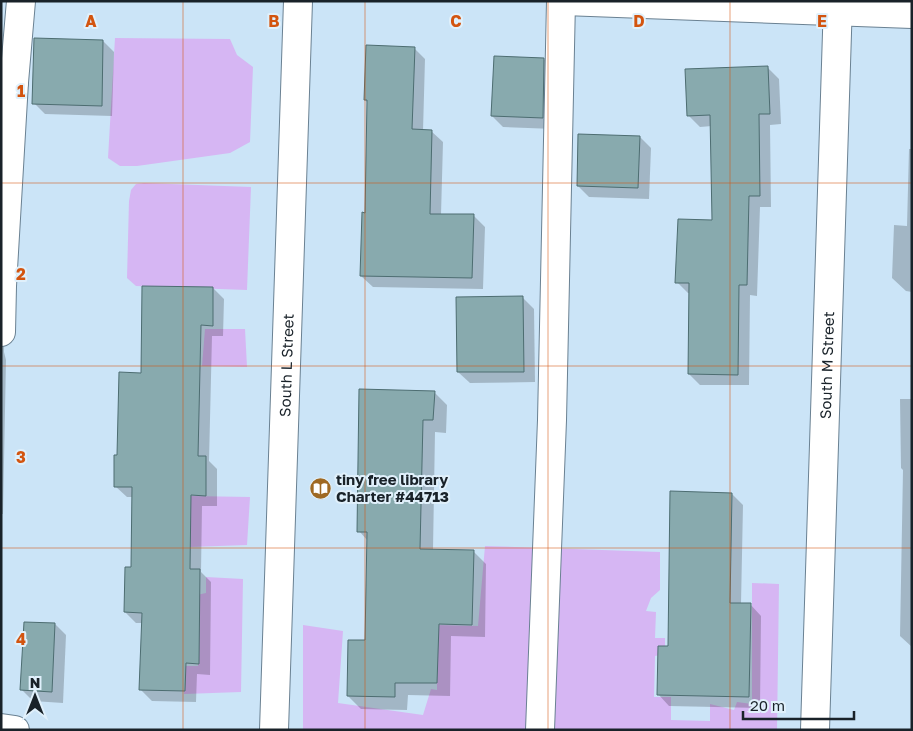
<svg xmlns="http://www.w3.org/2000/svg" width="913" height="731" viewBox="0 0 913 731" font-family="'Golos Text',sans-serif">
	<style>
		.green { fill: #d6b6f3 }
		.shadow { fill: #0003 }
		.building { fill: #88aaae; stroke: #4d6d71 }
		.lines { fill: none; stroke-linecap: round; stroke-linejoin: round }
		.minor-casing { stroke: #6a8192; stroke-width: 30 }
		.minor { stroke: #fff; stroke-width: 28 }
		.grid { fill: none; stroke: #d3540f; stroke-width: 1; stroke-opacity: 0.55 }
		.labels { text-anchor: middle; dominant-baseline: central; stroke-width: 4; stroke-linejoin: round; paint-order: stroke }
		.street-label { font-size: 15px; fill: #192229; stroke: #e0f0fb }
		.poi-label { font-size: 15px; font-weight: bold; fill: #192229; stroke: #e0f0fb; text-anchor: start }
		.grid-label { font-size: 16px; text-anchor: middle; font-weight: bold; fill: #d3540f; stroke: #e0f0fb; stroke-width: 4; stroke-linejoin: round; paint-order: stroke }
	</style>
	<rect width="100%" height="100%" fill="#cbe4f7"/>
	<g class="green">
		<path d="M115 38 230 39 237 55 253 67 250 142 230 153 137 166H120L108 158Z"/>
		<path d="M144 183 251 187 247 290 136 286 127 278 129 201 131 190 136 184Z"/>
		<path d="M205 329H245L247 367 202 366Z"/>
		<path d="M191 496 250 497 247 545 190 547Z"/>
		<path d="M485 546 660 552V590L651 598 646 611 656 612 655 638H665V654L655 656 654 697H671V720L710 721V704L734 710 737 702 752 704V583L779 584 777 730H303V625L343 631 338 703 423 715 431 689 437 690V625L478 626Z"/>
		<path d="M206 577 243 579 241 692 184 694 185 666H198L199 637 192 596 206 593Z"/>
	</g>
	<g class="shadow">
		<path d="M103 41 114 52 112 116 45 114 34 103Z"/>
		<path d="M414 48 425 59 423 131H431L443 142 441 215 474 216 485 227 483 289 373 287 361 276 366 214 368 103 365 100Z"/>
		<path d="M544 59 555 71 554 129 503 127 492 116Z"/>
		<path d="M768 68 779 79 781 124 770 125 771 207H760L757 296 750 295 749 385H700L689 374 690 293H688L677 282 713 221 712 126 700 127 688 115Z"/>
		<path d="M640 137 651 148 649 199 589 197 578 186Z"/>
		<path d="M909 149H912V292L906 291 892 278 894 225 907 226Z"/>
		<path d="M1 239 5 306 4 352 6 360 3 514H1Z"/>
		<path d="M213 288 224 299 223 336H212L209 461 217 469V506H202L201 572 211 582 210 675 197 674 196 702 152 701 140 689 143 623H136L125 612 132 568 133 497H127L115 486 118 456 142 374Z"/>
		<path d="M522 297 534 309 535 382 470 383 458 372Z"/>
		<path d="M434 392 447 405 446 433 435 432 433 550 473 551 486 564 485 637 451 636 450 696 408 695 407 710 361 709 348 696 366 642 368 541 359 531Z"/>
		<path d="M900 399H912V647L900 636 903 470 901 468Z"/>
		<path d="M732 494 743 505 741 604H750L761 616 760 708 669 706 658 694 669 647Z"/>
		<path d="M55 624 66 635 63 703 33 701 22 690Z"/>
	</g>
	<g class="building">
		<path d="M34 38 103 40 102 106 32 104Z"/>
		<path d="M366 45 415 47 412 129 432 130 430 214H474L472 278 360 276 362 212 365 213 367 100H364Z"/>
		<path d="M494 56 544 58 543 118 491 116Z"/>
		<path d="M768 66 770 114H759L760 196H749L747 285H739L738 375 688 374 689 283H675L678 219 712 220 710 115 687 116 685 69Z"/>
		<path d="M578 134 640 136 638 188 577 186Z"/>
		<path d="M142 286 213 287V326L201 325 198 456H206V496L191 495 190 569H200L199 664 186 663 185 691 139 690 142 613 124 612 125 567H131L132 487H114V455H117L119 372 141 373Z"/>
		<path d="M523 296 524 372H457L456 297Z"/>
		<path d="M359 389 435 391 433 420H423L420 549 474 550 472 625 439 624 437 683H395V697L347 696 348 640H365L367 532H357Z"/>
		<path d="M670 491 732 493 730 603H751L749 697 657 695 658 646H668Z"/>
		<path d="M24 622 55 623 52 692 20 690Z"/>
	</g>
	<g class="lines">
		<defs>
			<g id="minor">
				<path d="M564 1 912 14"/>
				<path d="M1 81 14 82 21 1"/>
				<path d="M1 332 2 286 14 82"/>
				<path d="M1 728 15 730"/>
				<path id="s1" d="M274 730 298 1"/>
				<path d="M540 730 552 420 561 1"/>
				<path id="s2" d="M815 730 838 1"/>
			</g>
		</defs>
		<use href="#minor" class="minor-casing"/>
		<use href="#minor" class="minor"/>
	</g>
	<path class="grid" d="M183 1V730M365 1V730M548 1V730M730 1V730M1 183H912M1 366H912M1 548H912"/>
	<defs>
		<symbol id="library-disc" viewBox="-11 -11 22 22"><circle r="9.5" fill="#9f6923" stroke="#e0f0fb"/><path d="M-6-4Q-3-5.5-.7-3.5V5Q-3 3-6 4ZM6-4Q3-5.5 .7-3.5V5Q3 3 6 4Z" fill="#fff"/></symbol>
	</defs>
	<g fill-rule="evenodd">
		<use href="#library-disc" x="308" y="476" width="25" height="25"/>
	</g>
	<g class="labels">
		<g class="street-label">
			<text stroke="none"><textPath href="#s1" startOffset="365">South L Street</textPath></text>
			<text stroke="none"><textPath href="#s2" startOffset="365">South M Street</textPath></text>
		</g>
		<g class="poi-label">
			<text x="336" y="479">tiny free library<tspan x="336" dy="17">Charter #44713</tspan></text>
		</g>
	</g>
	<g class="grid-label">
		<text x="91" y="27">A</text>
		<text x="274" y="27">B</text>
		<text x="456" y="27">C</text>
		<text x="639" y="27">D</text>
		<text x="822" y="27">E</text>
		<text x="21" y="97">1</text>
		<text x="21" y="280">2</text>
		<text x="21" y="463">3</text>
		<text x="21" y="645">4</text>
	</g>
	<rect width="913" height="731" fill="none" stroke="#192229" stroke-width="5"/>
	<g transform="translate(35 696)" stroke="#e0f0fb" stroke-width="4" paint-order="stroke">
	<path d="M0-4L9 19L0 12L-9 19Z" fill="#192229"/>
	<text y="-8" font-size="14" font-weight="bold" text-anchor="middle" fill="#192229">N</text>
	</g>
	<path d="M743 711v8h111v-8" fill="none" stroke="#192229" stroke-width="2.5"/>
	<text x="750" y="711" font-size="15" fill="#192229" stroke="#e0f0fb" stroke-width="4" paint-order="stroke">20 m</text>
</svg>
